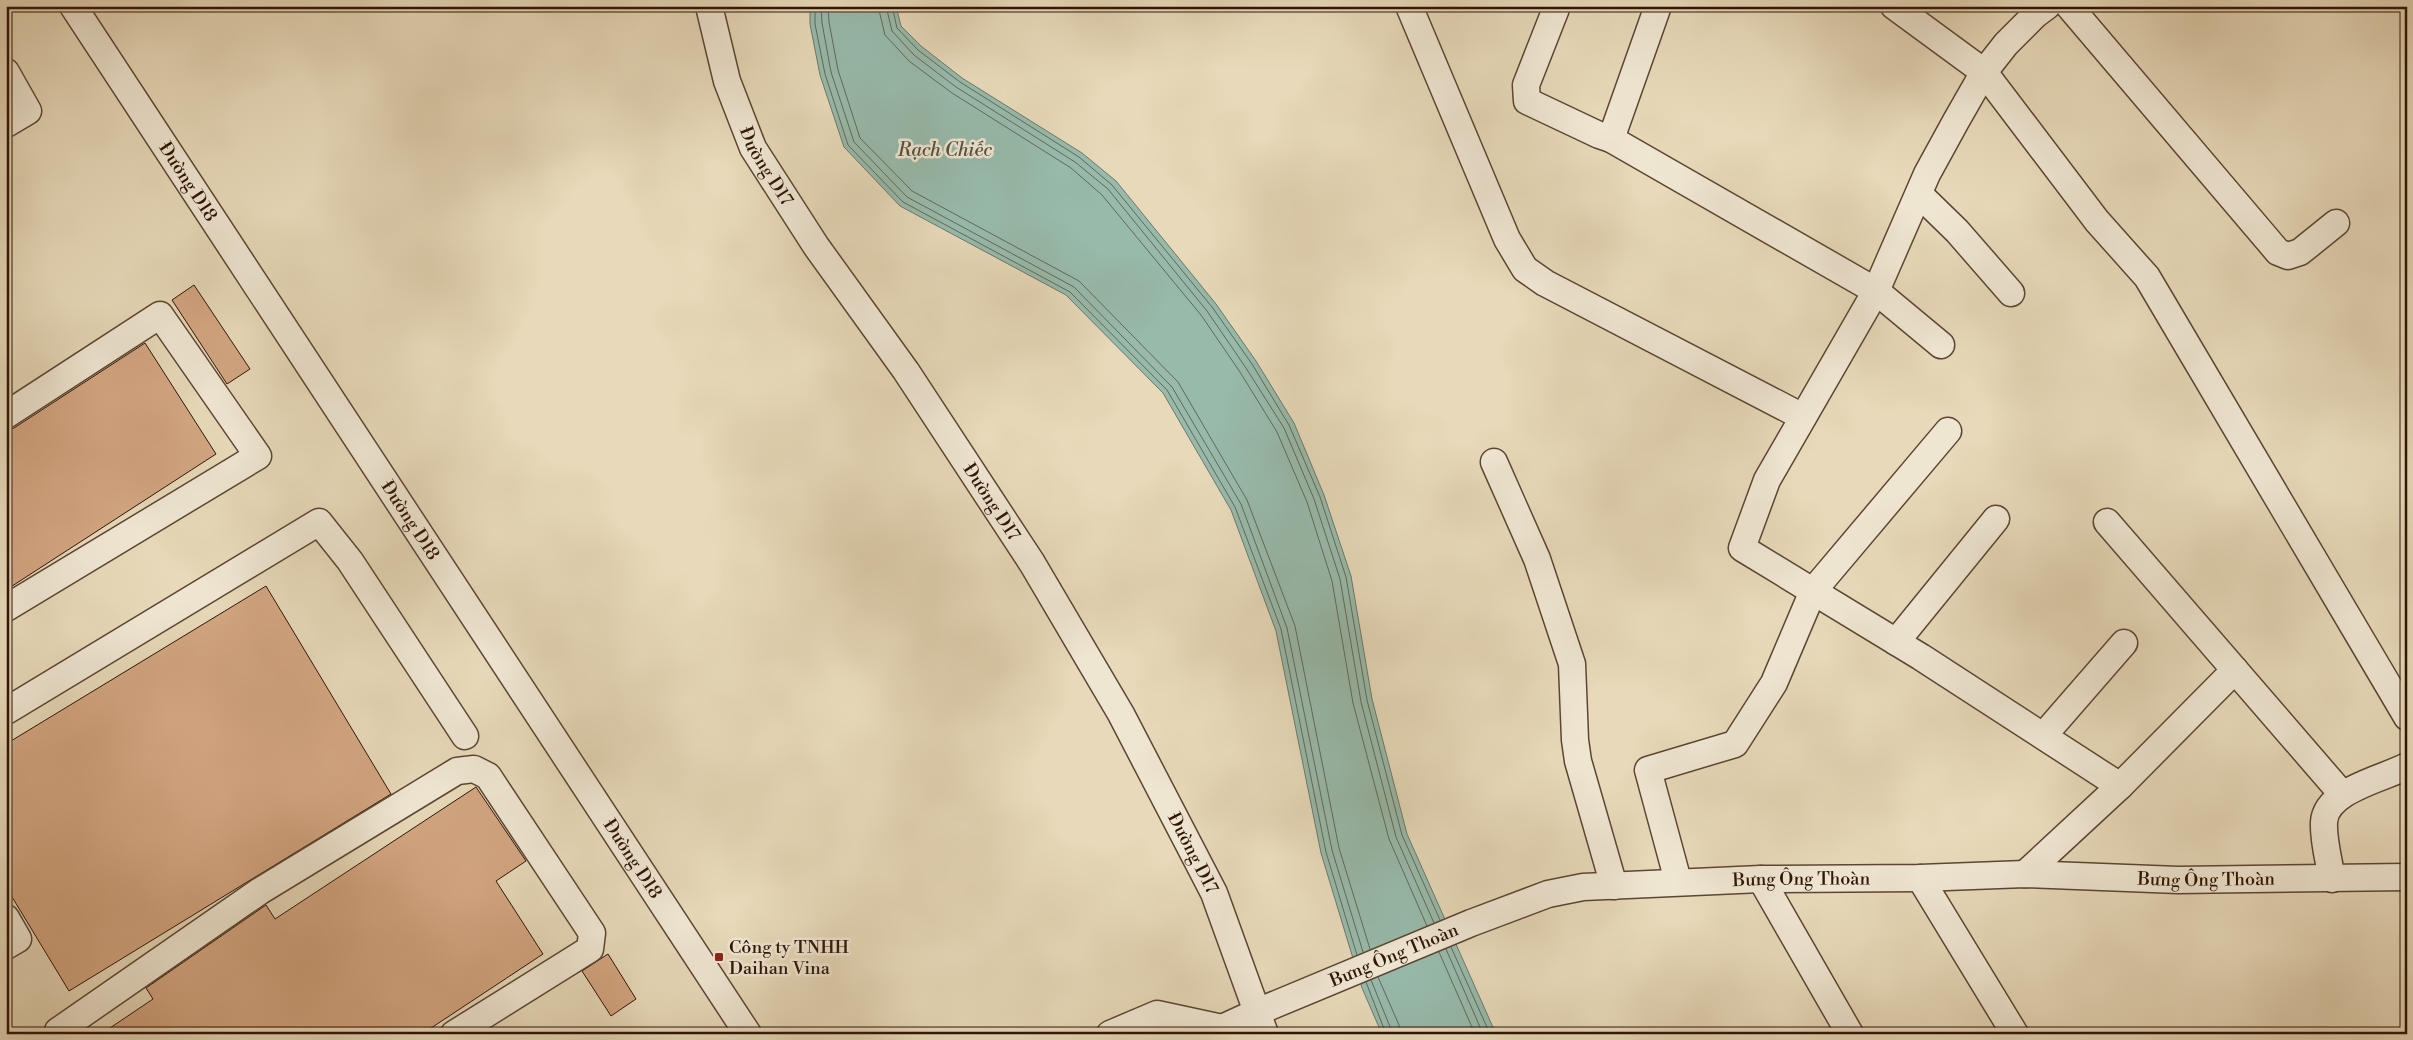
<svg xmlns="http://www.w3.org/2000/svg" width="2413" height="1040" viewBox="0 0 2413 1040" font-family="'Libre Bodoni',serif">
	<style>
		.water { fill: #97baab; stroke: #6d7869 }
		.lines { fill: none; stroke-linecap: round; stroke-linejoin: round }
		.shore { stroke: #626858; stroke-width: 1 }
		.building { fill: #d3a682; stroke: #2e1506 }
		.minor-casing { stroke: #5c4633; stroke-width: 29 }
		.minor { stroke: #efe6d2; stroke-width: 26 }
		.poi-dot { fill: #8f2418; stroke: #efe6d2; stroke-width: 2 }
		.labels { text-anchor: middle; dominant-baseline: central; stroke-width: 5; stroke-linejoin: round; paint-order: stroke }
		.street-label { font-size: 18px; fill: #2e1506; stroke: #efe6d2 }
		.poi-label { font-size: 18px; fill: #2e1506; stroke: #efe6d2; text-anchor: start }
		.water-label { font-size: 19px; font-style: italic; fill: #534f40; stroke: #efe6d2 }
	</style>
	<rect width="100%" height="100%" fill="#e7d9b9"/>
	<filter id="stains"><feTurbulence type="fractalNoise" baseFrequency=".004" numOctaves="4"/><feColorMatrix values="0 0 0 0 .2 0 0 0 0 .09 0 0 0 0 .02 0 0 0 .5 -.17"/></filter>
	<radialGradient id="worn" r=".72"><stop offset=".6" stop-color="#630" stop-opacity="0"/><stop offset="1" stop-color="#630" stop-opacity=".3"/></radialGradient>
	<path class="water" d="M810 6H896L901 26 921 46 962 78 1082 153 1116 181 1216 304 1256 361 1294 423 1324 495 1351 576 1372 699 1407 834 1496 1034H1382L1362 988 1321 853 1276 631 1231 510 1163 393 1066 295 900 206 844 147 820 75 810 24Z"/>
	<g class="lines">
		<g class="shore">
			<path d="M815 6V24L825 74 848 145 903 202 1070 292 1167 390 1235 507 1281 629 1326 852 1357 955"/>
			<path d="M821 6 822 23 831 72 854 142 907 197 1074 287 1172 387 1241 504 1287 628 1332 850 1363 952"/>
			<path d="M828 6 829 22 838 70 860 138 912 191 1079 281 1178 382 1247 500 1295 626 1339 848 1370 949"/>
			<path d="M878 6 885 35 909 61 952 93 1071 168 1102 195 1201 315 1240 372 1277 432 1307 502 1332 581 1353 703 1389 839 1427 926"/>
			<path d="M886 6 892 31 914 55 956 87 1075 162 1108 189 1207 311 1246 368 1284 428 1314 499 1340 579 1361 702 1396 837 1434 923"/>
			<path d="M892 6 897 28 918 50 960 82 1079 157 1112 185 1212 307 1252 364 1289 425 1320 497 1346 577 1367 700 1402 835 1440 920"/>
			<path d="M1451 947 1490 1034"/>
			<path d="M1446 949 1483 1034"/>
			<path d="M1439 952 1475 1034"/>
			<path d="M1378 977 1399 1025 1400 1034"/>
			<path d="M1371 980 1393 1034"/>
			<path d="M1366 982 1386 1034"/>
		</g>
	</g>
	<g class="building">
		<path d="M194 285 250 369 227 384 172 300Z"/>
		<path d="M145 343 216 454 6 590V430L14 428Z"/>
		<path d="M266 586 391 794 69 991 6 887V744Z"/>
		<path d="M476 787 526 861 496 881 543 954 422 1034H101L153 999 146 988 266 905 275 919Z"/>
		<path d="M608 954 636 999 611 1016 582 971Z"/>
	</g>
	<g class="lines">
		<defs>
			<g id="minor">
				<path id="s1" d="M73 6 748 1034"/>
				<path id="s2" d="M709 6 727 81 753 148 816 246 906 371 1032 563 1121 714 1214 893 1265 1034"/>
				<path d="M1409 6 1507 239 1525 269 1545 283 1803 417"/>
				<path d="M1557 6 1526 85 1527 101 1599 135 1611 139"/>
				<path d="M1658 6 1611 139 1876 291 1941 345"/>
				<path d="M1894 6 1984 72 2097 221 2147 277 2407 717"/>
				<path d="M2047 6 2035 15 2006 44 1984 72 1956 121 1927 174 1876 291 1767 480 1742 548 1921 657 2120 786"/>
				<path d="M2069 6 2278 252 2288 256 2300 252 2336 223"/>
				<path d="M6 72 28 111 6 124"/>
				<path d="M1919 194 1957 231 2011 293"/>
				<path d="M6 415 160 315 258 456 6 608"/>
				<path d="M1494 462 1537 559 1572 664 1575 740 1578 761 1614 886"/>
				<path d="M2107 522 2342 794"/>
				<path d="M1896 642 1996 519"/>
				<path d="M6 711 319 522 350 561 465 736"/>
				<path d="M2044 735 2124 643"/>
				<path d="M2025 874 2120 786 2235 670"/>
				<path d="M1920 878 2015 1034"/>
				<path d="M1761 879 1850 1034"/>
				<path d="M2332 879C2329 861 2323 840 2324 822 2326 790 2383 779 2407 766"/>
				<path d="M1678 881 1648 770 1735 744 1774 683 1813 591 1948 431"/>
				<path d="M6 918 18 939 6 946"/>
				<path d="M60 1034 58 1031 260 891 457 771 474 769 488 776 592 933 590 949 454 1034"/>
				<path d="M1110 1034 1157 1014 1222 1028"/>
				<path id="s3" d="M1218 1034 1222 1028 1257 1012 1471 923 1548 894 1583 887 1761 879 1920 878 2025 874 2178 880 2407 877"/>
			</g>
		</defs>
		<use href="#minor" class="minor-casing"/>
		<use href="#minor" class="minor"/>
	</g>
	<rect class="poi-dot" x="714" y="952" width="10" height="10" rx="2.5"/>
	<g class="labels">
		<g class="street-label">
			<text stroke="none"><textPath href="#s2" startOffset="171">Đường D17</textPath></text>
			<text stroke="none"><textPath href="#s1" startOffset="210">Đường D18</textPath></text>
			<text stroke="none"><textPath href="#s2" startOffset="576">Đường D17</textPath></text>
			<text stroke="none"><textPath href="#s1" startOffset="615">Đường D18</textPath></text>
			<text stroke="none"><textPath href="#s2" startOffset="981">Đường D17</textPath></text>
			<text stroke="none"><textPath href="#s1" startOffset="1020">Đường D18</textPath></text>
			<text stroke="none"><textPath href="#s3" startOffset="614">Bưng Ông Thoàn</textPath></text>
			<text stroke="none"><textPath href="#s3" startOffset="1019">Bưng Ông Thoàn</textPath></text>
			<text stroke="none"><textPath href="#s3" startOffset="194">Bưng Ông Thoàn</textPath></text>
		</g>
		<g class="poi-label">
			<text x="729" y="947">Công ty TNHH<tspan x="729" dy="21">Daihan Vina</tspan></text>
		</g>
		<g class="water-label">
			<text x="945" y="150">Rạch Chiếc</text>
		</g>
	</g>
	<rect width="2413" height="1040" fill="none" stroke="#e7d9b9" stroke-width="25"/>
	<rect x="8" y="8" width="2398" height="1025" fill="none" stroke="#2e1506" stroke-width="2.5"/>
	<rect x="12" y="12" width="2388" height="1015" fill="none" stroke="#2e1506"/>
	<rect width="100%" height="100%" filter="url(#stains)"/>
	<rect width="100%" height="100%" fill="url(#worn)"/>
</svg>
